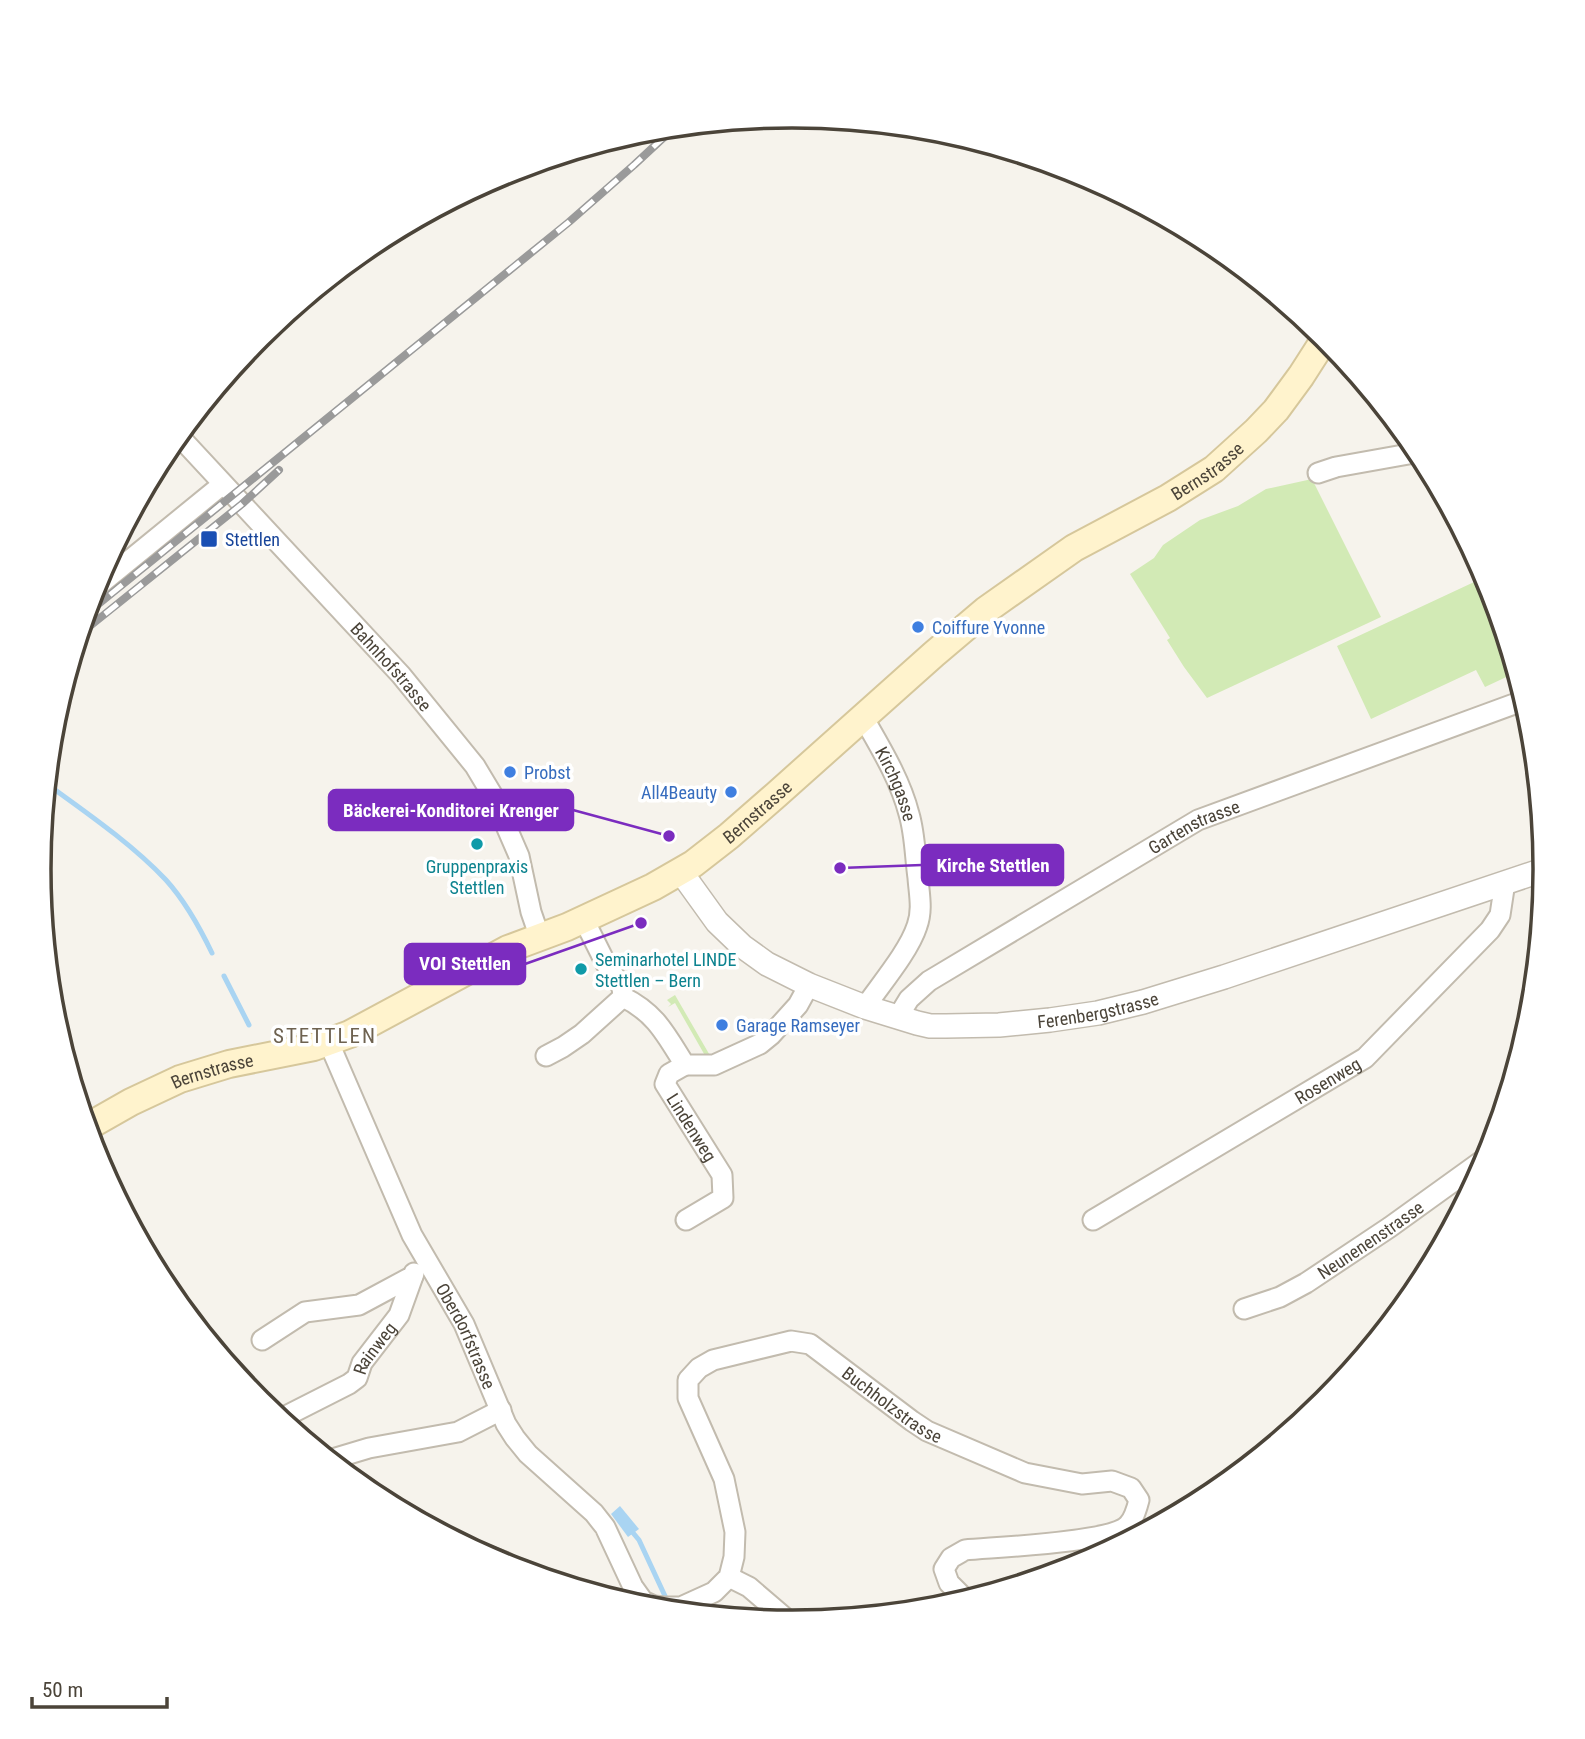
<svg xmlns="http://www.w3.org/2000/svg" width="1585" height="1739" viewBox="0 0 1585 1739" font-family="'Roboto Condensed',sans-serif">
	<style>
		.green { fill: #d2eab5 }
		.water { fill: #a9d4f2 }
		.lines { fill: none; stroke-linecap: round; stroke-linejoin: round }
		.stream { stroke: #a9d4f2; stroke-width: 5 }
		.minor-casing { stroke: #c2bbae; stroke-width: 23 }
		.tertiary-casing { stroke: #c2bbae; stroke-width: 26 }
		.secondary-casing { stroke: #d6c79b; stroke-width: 30 }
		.minor { stroke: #fff; stroke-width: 19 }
		.tertiary { stroke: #fff; stroke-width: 23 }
		.secondary { stroke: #fff3cd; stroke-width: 26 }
		.rail-casing { stroke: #9a9a9a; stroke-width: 8 }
		.rail { stroke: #fff; stroke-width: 5; stroke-dasharray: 16; stroke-linecap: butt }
		.transit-dot { fill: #1a4fb4; stroke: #fff; stroke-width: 2.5 }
		.shop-dot { fill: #3f7fe0; stroke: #fff; stroke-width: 2.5 }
		.culture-dot { fill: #0f9aa8; stroke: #fff; stroke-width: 2.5 }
		.labels { text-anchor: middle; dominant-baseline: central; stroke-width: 7; stroke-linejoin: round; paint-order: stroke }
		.street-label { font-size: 18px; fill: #4b4439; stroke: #fff }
		.transit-label { font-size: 18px; fill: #164399; stroke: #fff; text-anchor: start }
		.shop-label { font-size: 18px; fill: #366cbe; stroke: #fff; text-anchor: start }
		.culture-label { font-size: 18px; fill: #0d838f; stroke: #fff }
		.quarter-label { font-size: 21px; letter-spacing: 2px; fill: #6e6250; stroke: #fff }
		.rim { fill: none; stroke: #4b4439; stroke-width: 3.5 }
		.leader { fill: none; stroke: #7b2cbf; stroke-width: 2.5 }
		.callout-dot { fill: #7b2cbf; stroke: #fff; stroke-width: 2.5 }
		.callout { fill: #7b2cbf; stroke: #7b2cbf; stroke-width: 2.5 }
		.callout-label { font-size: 19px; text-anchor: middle; font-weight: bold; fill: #fff }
	</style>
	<rect width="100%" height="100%" fill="#f6f3ec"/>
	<g class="green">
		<path d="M1312 479 1381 617 1207 698 1184 667 1167 640 1170 638 1130 574 1154 558 1163 545 1200 520 1238 506 1266 489Z"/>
		<path d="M1487 576 1517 672 1485 687 1476 670 1371 719 1337 646Z"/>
		<path d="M675 995 712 1059H707L675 1003 668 1007 671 1004 667 1000Z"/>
	</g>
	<path class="water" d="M620 1506 639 1529 628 1537 611 1514Z"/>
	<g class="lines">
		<g class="stream">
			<path d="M47 784C87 813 132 844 166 880 185 901 200 928 212 953"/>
			<path d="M224 976 249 1025"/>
			<path d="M629 1528 639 1540 665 1596"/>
		</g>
		<defs>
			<g id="minor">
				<path id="s1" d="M178 435 401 675 475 766 493 796 519 856 531 912 540 938"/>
				<path d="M1318 473 1336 467 1420 452"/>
				<path d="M93 590 223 484"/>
				<path id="s2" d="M863 717C880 747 900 779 909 814 915 834 915 856 918 878 919 893 923 910 917 926 909 951 881 984 865 1007"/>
				<path d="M584 920 606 964 622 987 623 997"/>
				<path d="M623 997C656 1013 666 1035 685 1065H714L760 1044 771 1035 798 1005 809 985"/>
				<path id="s3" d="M898 1017 909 999 929 981 1198 820 1525 700"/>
				<path id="s4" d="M329 1043 412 1235 464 1324 506 1424 515 1438 528 1454 594 1513 605 1527 633 1587 643 1601 654 1606 664 1607H681L714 1592 729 1577 734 1557 735 1532 724 1479 688 1398V1380L699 1368 713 1360 791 1341 810 1344 912 1421 927 1431 1025 1473 1082 1484 1112 1481 1131 1488 1139 1500C1137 1508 1134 1519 1128 1525 1111 1543 995 1547 965 1550L951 1558 944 1569 949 1583 967 1601"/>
				<path d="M546 1056 563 1047 582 1034 623 997"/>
				<path id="s5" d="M685 1065 669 1074 665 1084 722 1175 723 1198 686 1220"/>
				<path id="s6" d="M1093 1220 1365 1058 1490 930 1500 915 1505 882"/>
				<path id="s7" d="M1244 1309 1280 1297 1306 1283 1390 1227 1490 1155"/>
				<path d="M262 1340 305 1312 359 1305 413 1276 414 1273"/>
				<path id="s8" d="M280 1419 349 1384 357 1378 362 1363 399 1315 413 1276"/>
				<path d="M329 1460 369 1448 458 1432 501 1410"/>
				<path d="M480 1553 505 1562 520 1571"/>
				<path d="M729 1577 749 1587 791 1623"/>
			</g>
			<g id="tertiary">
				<path id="s9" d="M681 872 717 922 742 946 767 964 809 985 865 1007 917 1023 930 1026H946L999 1025 1050 1020 1098 1013 1143 1002 1224 977 1546 869"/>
			</g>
			<g id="secondary">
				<path id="s10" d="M87 1127 131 1102 180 1079 229 1064 314 1047 350 1034 508 949 567 927 653 887 693 864 729 836 776 795 934 654 986 610 1074 548 1168 498 1214 469 1256 431 1276 410 1301 376 1326 337"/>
			</g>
		</defs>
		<use href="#minor" class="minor-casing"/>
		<use href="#tertiary" class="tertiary-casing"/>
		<use href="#secondary" class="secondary-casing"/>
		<use href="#minor" class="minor"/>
		<use href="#tertiary" class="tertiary"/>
		<use href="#secondary" class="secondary"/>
		<defs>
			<g id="rail">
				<path d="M85 615 569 222 634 165 675 127"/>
				<path d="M80 634 242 504 279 470"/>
			</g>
		</defs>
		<use href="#rail" class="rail-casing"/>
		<use href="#rail" class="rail"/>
	</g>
	<rect class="transit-dot" x="200" y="530" width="18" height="18" rx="3.5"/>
	<g class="shop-dot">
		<circle cx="918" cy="627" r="7"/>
		<circle cx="510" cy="772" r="7"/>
		<circle cx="731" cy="792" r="7"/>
		<circle cx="722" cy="1025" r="7"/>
	</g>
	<g class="culture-dot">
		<circle cx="477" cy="844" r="7"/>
		<circle cx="581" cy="969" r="7"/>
	</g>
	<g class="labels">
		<g class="street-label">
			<text stroke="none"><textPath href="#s10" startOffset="1314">Bernstrasse</textPath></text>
			<text stroke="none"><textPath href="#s1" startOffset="315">Bahnhofstrasse</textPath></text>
			<text stroke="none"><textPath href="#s2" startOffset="75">Kirchgasse</textPath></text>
			<text stroke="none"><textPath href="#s10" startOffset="747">Bernstrasse</textPath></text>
			<text stroke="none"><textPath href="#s3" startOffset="355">Gartenstrasse</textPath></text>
			<text stroke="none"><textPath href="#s9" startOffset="471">Ferenbergstrasse</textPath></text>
			<text stroke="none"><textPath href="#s10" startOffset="138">Bernstrasse</textPath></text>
			<text stroke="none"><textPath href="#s6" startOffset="273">Rosenweg</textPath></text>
			<text stroke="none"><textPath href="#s5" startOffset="80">Lindenweg</textPath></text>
			<text stroke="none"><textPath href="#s7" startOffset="145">Neunenenstrasse</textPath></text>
			<text stroke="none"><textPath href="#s4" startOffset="324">Oberdorfstrasse</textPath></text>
			<text stroke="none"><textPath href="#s8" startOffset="122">Rainweg</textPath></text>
			<text stroke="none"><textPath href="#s4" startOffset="1185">Buchholzstrasse</textPath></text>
		</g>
		<g class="transit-label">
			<text x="225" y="539">Stettlen</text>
		</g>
		<g class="shop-label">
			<text x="932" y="627">Coiffure Yvonne</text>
			<text x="524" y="772">Probst</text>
			<text x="717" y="792" text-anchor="end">All4Beauty</text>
			<text x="736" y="1025">Garage Ramseyer</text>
		</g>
		<g class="culture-label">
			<text x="477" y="866">Gruppenpraxis<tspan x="477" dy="21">Stettlen</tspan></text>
			<text x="595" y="959" text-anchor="start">Seminarhotel LINDE<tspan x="595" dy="21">Stettlen – Bern</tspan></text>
		</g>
		<g class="quarter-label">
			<text x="325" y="1036">STETTLEN</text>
		</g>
	</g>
	<path d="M0 0H1585V1739H0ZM51 869a741 741 0 1 1 1482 0a741 741 0 1 1-1482 0Z" fill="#fff" fill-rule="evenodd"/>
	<path class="rim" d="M51 869a741 741 0 1 1 1482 0a741 741 0 1 1-1482 0Z"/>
	<path class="leader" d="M669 836L573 810M840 868L922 865M641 923L525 964"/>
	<g class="callout-dot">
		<circle cx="669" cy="836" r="7"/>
		<circle cx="840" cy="868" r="7"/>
		<circle cx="641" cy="923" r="7"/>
	</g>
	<g class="callout">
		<rect x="329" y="790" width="244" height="40" rx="7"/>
		<rect x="922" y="845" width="141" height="40" rx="7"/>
		<rect x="405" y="944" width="120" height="40" rx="7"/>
	</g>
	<g class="callout-label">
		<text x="451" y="817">Bäckerei-Konditorei Krenger</text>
		<text x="993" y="872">Kirche Stettlen</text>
		<text x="465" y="970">VOI Stettlen</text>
	</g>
	<path d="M32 1697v10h135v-10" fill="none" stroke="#4b4439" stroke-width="3.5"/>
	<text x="42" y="1697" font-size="21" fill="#4b4439" stroke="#ffffff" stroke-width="5" paint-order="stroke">50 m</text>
</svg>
